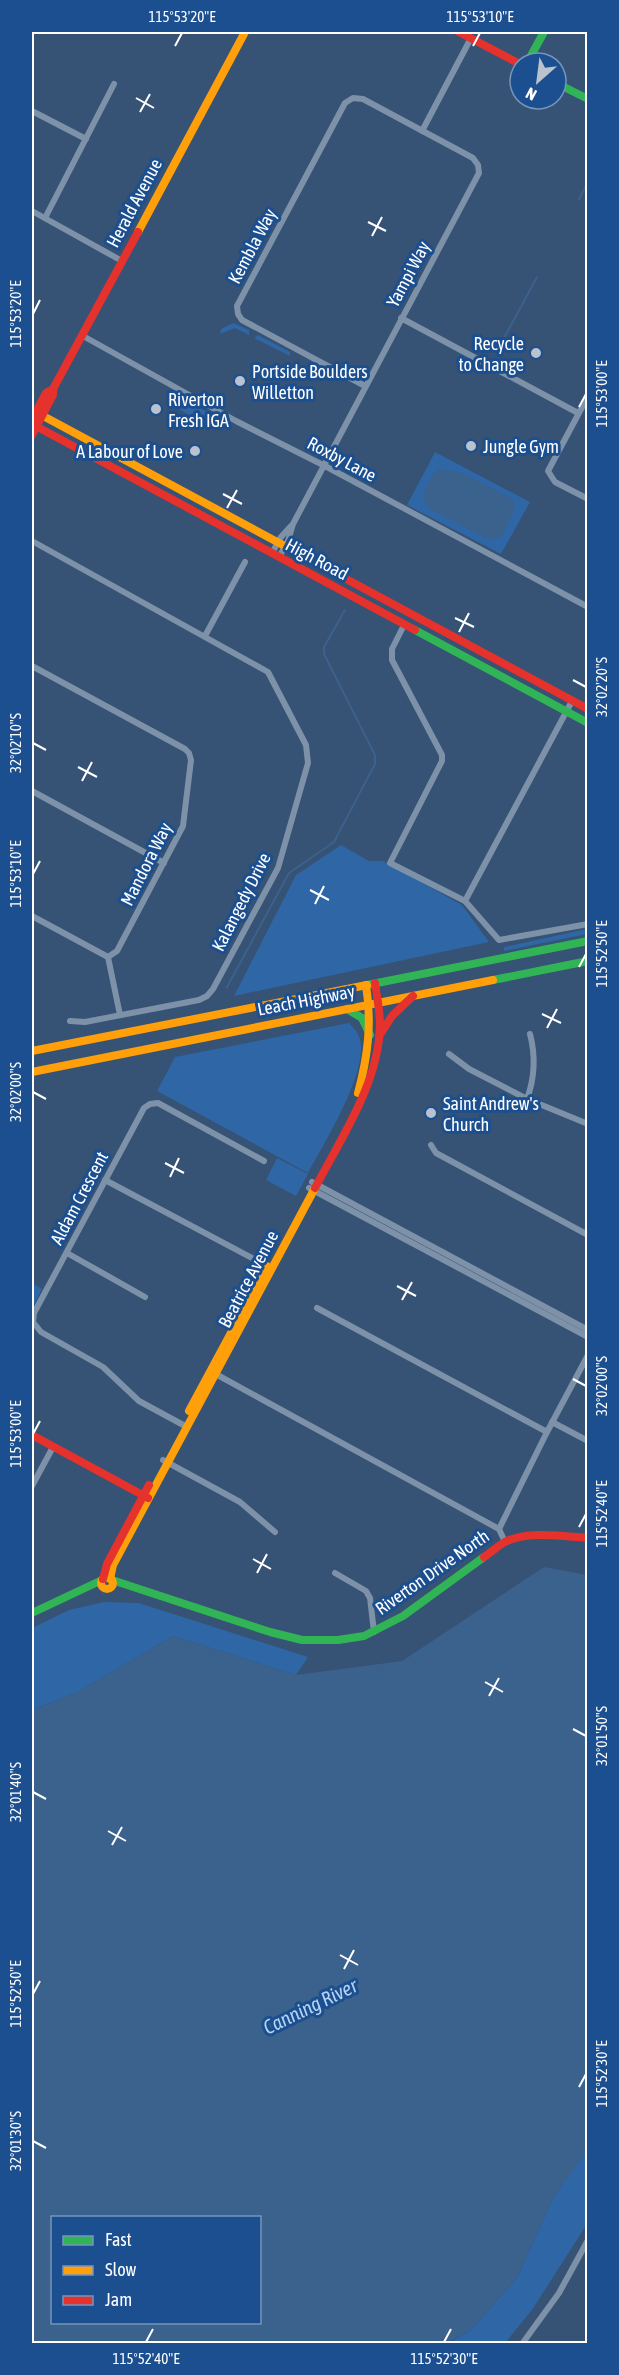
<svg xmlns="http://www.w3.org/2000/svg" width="619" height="2375" viewBox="0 0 619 2375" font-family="'Asap Condensed',sans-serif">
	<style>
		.green { fill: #2f66a5 }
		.water { fill: #3b618d; fill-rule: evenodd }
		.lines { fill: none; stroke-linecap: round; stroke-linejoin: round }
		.stream { stroke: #3b618d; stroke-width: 2 }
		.street { stroke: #7d92a8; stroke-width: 6 }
		.fast { stroke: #30b455; stroke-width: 8 }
		.slow { stroke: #ff9f0a; stroke-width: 8 }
		.jam { stroke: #e5322d; stroke-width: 8 }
		.ticks { fill: none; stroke: #fff; stroke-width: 2 }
		.poi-dot { fill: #b9c2ce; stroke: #1b4f8f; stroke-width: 2 }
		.labels { text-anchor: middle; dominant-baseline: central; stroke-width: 6; stroke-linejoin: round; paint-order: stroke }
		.street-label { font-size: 18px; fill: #fff; stroke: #1b4f8f }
		.poi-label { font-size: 18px; fill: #fff; stroke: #1b4f8f; text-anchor: start }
		.water-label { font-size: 20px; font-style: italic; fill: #b5d3f5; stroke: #1b4f8f }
		.neatline { fill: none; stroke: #fff; stroke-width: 2 }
		.ticks-label { font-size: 15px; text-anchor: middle; fill: #fff }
	</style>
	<rect width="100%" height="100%" fill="#365274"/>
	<g class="green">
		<path d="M233 323 249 330V335L235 328 220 334 221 329Z"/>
		<path d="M258 335 290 352V356L254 338Z"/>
		<path d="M182 398 207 412 202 422 177 408Z"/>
		<path d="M435 452 530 502 501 554 407 505Z"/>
		<path d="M341 845 369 861H383L462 905 489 942 234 996 296 875Z"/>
		<path d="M587 929V934L504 951V947Z"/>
		<path d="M349 1023C352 1026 356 1030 358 1034 374 1064 323 1145 308 1173L157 1091 175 1057Z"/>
		<path d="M277 1158 308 1174 296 1196 266 1180Z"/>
		<path d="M32 1283 42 1289 32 1309Z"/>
		<path d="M104 1602 139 1603 308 1657 296 1675 173 1636 78 1692 32 1710V1628L69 1610Z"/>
		<path d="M587 2150V2224L532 2310 505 2343 447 2344 472 2329 518 2276 553 2198Z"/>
	</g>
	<g class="water">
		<path d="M439 469 462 473 512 499 515 503 512 515 502 536 495 539 485 538 429 508 423 500C425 489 429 476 439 469Z"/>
		<path d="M544 1567 587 1575 588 2150 553 2198 518 2276 472 2329 447 2343H32V1710L78 1692 173 1636 296 1675 402 1661ZM52 2218H260V2322H52Z"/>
	</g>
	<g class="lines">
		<g class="stream">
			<path d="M579 199 588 182"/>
			<path d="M497 351 537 277"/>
			<path d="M227 987 289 873 334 842 375 764V755L324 654V647L345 610"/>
		</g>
		<g class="street">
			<path d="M32 111 86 139"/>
			<path d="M422 131 471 38"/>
			<path d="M32 211 122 261"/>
			<path d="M45 218 114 84"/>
			<path d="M401 318 578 413"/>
			<path d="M83 336 236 421 325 466 588 607"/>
			<path d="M588 396 548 471 555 482 588 499"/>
			<path d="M32 541 268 672 306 745 308 763 278 868 213 989 207 996 199 1000 85 1022 70 1021"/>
			<path d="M272 553 281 537 291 526"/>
			<path d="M279 557 288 541 293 524 479 173 478 165 473 158 363 99 353 98 345 103 237 306 238 314 242 320 365 386"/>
			<path d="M404 625 392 649V660L442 755V761L390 863 465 901 499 940 588 924"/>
			<path d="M205 636 245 562"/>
			<path d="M32 666 185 749 189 753 191 760 183 826 117 951 108 957 120 1015"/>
			<path d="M32 791 164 863"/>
			<path d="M465 901 572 701"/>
			<path d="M32 916 108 957"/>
			<path d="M449 1054 469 1069 527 1099 588 1124"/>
			<path d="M527 1099C535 1077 536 1057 530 1034"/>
			<path d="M431 1145 436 1153 588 1235"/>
			<path d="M105 1180 269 1267"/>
			<path d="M312 1182 588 1330"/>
			<path d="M309 1188 588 1337"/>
			<path d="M67 1253 145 1297"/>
			<path d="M317 1308 547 1432"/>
			<path d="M212 1372 499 1529 505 1542"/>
			<path d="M552 1422 588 1441"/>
			<path d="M187 1427 139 1401 103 1367 41 1332 33 1322 34 1313 144 1108 150 1104 158 1103 264 1161"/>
			<path d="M163 1460 240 1502 275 1532"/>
			<path d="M32 1486 53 1447"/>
			<path d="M499 1529 547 1432 588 1355"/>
			<path d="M335 1573 366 1591 370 1598 374 1632"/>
			<path d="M522 2344 559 2293 588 2240"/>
		</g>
		<g class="fast">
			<path d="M527 63 544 32"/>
			<path d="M556 83 588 99"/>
			<path d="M415 630 588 723"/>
			<path d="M493 980 588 961"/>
			<path d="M367 985 588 941"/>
			<path d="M347 1009 362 1018 370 1035"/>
			<path d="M112 1580 270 1632 302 1640H338L364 1636 403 1616 484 1557"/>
			<path d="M32 1613 102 1580"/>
		</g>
		<g class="slow">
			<path d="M138 232 245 32"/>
			<path d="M32 410 335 573"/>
			<path d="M32 1051 367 985"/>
			<path d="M32 1072 493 980"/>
			<path d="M358 1093C368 1056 372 1023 366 985"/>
			<path d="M189 1411 267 1266"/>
			<circle cx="107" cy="1583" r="6"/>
			<path d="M110 1579 113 1565 315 1188"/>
		</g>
		<g class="jam">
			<path d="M459 32 520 64"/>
			<path d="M32 419 46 393 53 389"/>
			<path d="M32 424 415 630"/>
			<path d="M32 435 53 395V389L138 232"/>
			<path d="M335 573 588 709"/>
			<path d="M379 1036 392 1016 413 996"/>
			<path d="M315 1188C341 1138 379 1083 380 1025 380 1011 377 997 375 983"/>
			<path d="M32 1435 148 1498"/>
			<path d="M484 1557C490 1553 497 1547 503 1543 526 1530 563 1536 588 1538"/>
			<path d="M103 1579 107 1564 149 1485"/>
		</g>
	</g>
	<path class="ticks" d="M175 46 182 33M473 46 480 33M136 98 154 108M140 112 150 94M368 222 386 231M372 236 382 217M33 314 40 300M579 407 586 394M223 494 242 504M227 508 237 490M455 618 474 627M459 632 469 613M573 680 586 687M33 743 46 750M78 767 97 777M82 781 92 762M33 874 40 861M310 890 329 900M315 904 324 886M579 967 586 954M542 1014 561 1023M547 1028 557 1009M33 1092 46 1099M165 1163 184 1173M170 1177 179 1158M397 1286 416 1296M402 1300 412 1282M573 1379 586 1386M33 1434 40 1421M579 1527 586 1514M253 1559 271 1569M257 1573 267 1554M485 1682 503 1692M489 1696 499 1678M573 1729 586 1736M33 1792 46 1799M108 1831 126 1841M112 1845 122 1827M340 1955 358 1965M344 1969 354 1950M33 1994 40 1981M579 2087 586 2074M33 2141 46 2148M146 2342 153 2329M444 2342 451 2329"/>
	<g class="poi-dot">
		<circle cx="536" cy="353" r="6"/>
		<circle cx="240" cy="381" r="6"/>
		<circle cx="156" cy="409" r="6"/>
		<circle cx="471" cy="446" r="6"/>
		<circle cx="195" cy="451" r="6"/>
		<circle cx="431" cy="1113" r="6"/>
	</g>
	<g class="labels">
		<g class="street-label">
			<text transform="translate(134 203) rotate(-62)">Herald Avenue</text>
			<text transform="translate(252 246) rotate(-62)">Kembla Way</text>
			<text transform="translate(408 274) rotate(-62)">Yampi Way</text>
			<text transform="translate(342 459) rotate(28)">Roxby Lane</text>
			<text transform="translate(317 559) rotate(28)">High Road</text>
			<text transform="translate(146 864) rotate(-63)">Mandora Way</text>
			<text transform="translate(241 902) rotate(-63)">Kalangedy Drive</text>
			<text transform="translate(306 1000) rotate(-11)">Leach Highway</text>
			<text transform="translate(79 1198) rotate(-62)">Aldam Crescent</text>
			<text transform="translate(248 1279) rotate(-62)">Beatrice Avenue</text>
			<text transform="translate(432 1572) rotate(-35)">Riverton Drive North</text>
		</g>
		<g class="poi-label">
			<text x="524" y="343" text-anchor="end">Recycle<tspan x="524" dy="21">to Change</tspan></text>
			<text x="252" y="371">Portside Boulders<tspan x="252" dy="21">Willetton</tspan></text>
			<text x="168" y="399">Riverton<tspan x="168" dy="21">Fresh IGA</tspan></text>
			<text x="483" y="446">Jungle Gym</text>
			<text x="183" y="451" text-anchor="end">A Labour of Love</text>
			<text x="443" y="1103">Saint Andrew's<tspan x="443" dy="21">Church</tspan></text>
		</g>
		<g class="water-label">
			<text transform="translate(310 2006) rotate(-26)">Canning River</text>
		</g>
	</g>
	<rect width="619" height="2375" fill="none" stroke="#1b4f8f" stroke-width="66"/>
	<rect x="51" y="2216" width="210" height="108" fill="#1b4f8f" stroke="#7695bc" stroke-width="1.5"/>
	<rect x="63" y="2236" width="30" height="9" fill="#30b455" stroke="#7695bc" stroke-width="1.5"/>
	<text x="105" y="2246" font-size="18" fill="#ffffff">Fast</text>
	<rect x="63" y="2266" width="30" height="9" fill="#ff9f0a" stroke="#7695bc" stroke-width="1.5"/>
	<text x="105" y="2276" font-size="18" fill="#ffffff">Slow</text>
	<rect x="63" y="2296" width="30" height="9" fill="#e5322d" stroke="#7695bc" stroke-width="1.5"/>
	<text x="105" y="2306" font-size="18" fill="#ffffff">Jam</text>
	<g transform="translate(538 81) rotate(208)"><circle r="28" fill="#1b4f8f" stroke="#7695bc" stroke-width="1.5"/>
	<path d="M0-4.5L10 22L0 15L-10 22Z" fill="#b9c2ce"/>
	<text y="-9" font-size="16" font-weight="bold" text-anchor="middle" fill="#ffffff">N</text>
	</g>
	<rect x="33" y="33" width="553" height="2309" class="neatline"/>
	<g class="ticks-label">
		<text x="182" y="22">115°53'20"E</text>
		<text x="480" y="22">115°53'10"E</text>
		<text transform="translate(16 314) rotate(-90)" y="5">115°53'20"E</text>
		<text transform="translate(602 394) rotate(-90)" y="5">115°53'00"E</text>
		<text transform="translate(602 687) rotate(-90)" y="5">32°02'20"S</text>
		<text transform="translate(16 743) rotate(-90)" y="5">32°02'10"S</text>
		<text transform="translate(16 874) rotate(-90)" y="5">115°53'10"E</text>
		<text transform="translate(602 954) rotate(-90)" y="5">115°52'50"E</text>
		<text transform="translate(16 1092) rotate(-90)" y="5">32°02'00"S</text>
		<text transform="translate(602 1386) rotate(-90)" y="5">32°02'00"S</text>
		<text transform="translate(16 1434) rotate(-90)" y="5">115°53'00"E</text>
		<text transform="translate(602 1514) rotate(-90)" y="5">115°52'40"E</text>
		<text transform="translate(602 1736) rotate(-90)" y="5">32°01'50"S</text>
		<text transform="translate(16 1792) rotate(-90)" y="5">32°01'40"S</text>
		<text transform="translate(16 1994) rotate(-90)" y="5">115°52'50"E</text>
		<text transform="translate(602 2074) rotate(-90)" y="5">115°52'30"E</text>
		<text transform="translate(16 2141) rotate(-90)" y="5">32°01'30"S</text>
		<text x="146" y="2364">115°52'40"E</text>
		<text x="444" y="2364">115°52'30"E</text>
	</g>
</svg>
